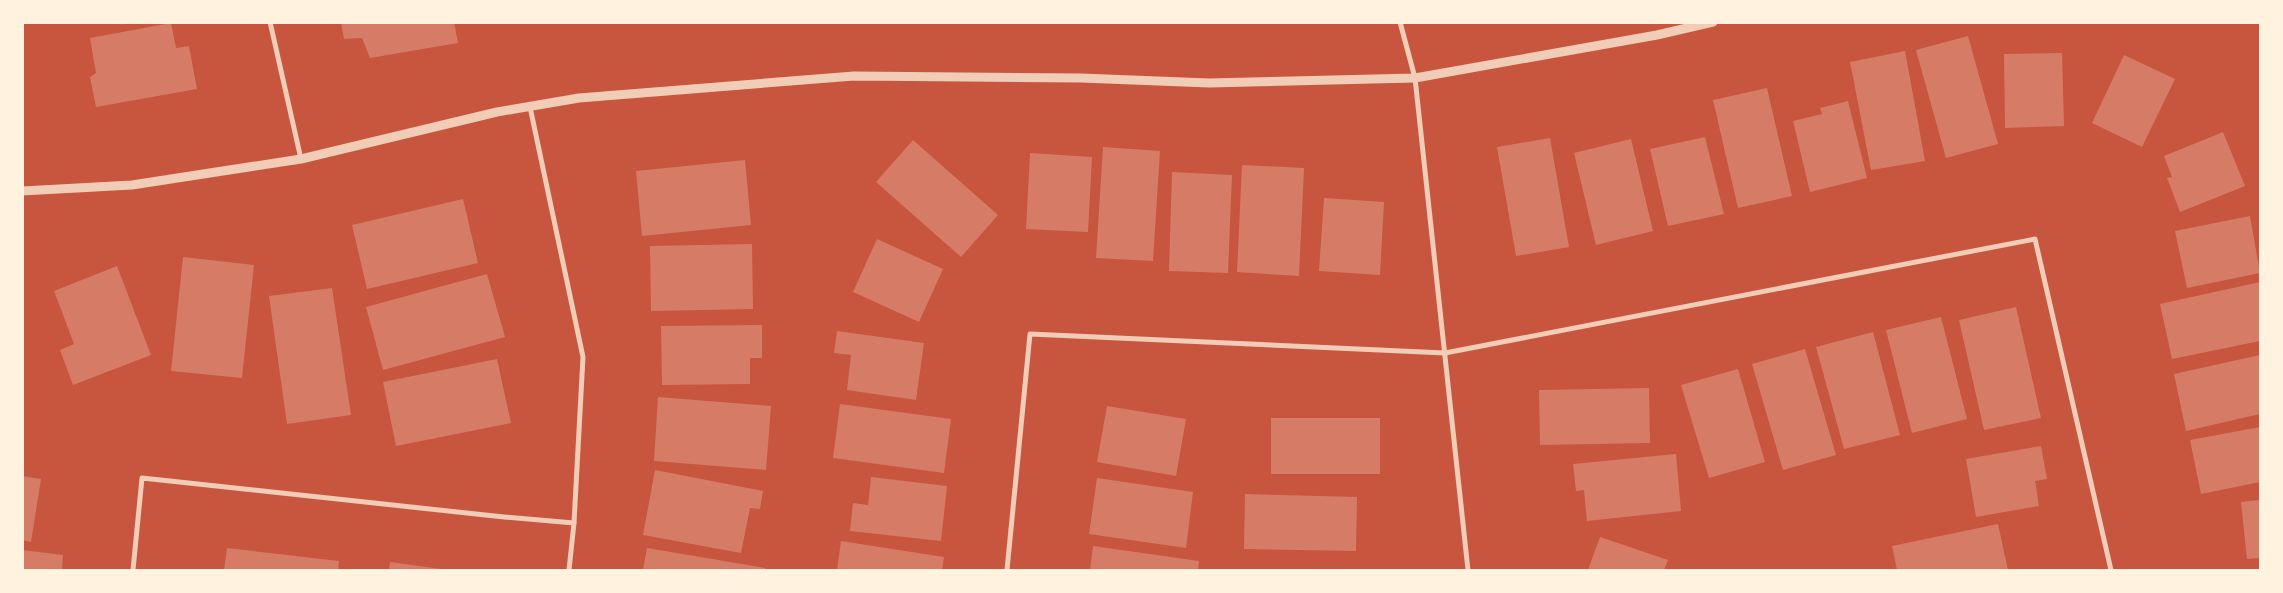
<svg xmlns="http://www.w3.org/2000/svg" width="2283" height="593" viewBox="0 0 2283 593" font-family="Montserrat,sans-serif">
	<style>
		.building { fill: #d67c66 }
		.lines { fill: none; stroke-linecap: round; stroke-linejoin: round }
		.minor { stroke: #f1ccb7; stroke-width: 5 }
		.tertiary { stroke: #f1ccb7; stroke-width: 9 }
	</style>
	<rect width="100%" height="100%" fill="#c8553d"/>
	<g class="building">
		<path d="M341 22H454L458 43 370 58 362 38 344 39Z"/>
		<path d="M171 23 176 48 189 46 197 89 96 107 90 77 96 73 90 38Z"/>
		<path d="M1968 36 1998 144 1946 158 1916 50Z"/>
		<path d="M1905 51 1925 161 1871 170 1850 62Z"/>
		<path d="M2062 53 2064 126 2005 128 2004 54Z"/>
		<path d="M2124 55 2175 79 2142 147 2092 123Z"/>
		<path d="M1767 88 1792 196 1738 208 1713 100Z"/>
		<path d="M1848 101 1867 178 1810 192 1793 121 1822 114 1820 108Z"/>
		<path d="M2223 132 2245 186 2180 212 2167 178 2172 177 2164 156Z"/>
		<path d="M1705 137 1724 214 1668 226 1650 149Z"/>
		<path d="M1550 138 1569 247 1516 256 1497 147Z"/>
		<path d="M1631 139 1653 231 1596 245 1574 153Z"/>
		<path d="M913 140 998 215 961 257 876 182Z"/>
		<path d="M1103 147 1160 151 1153 261 1096 258Z"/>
		<path d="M1030 153 1092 157 1088 232 1026 229Z"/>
		<path d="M745 160 751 225 642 236 636 171Z"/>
		<path d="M1242 165 1304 168 1299 276 1237 272Z"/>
		<path d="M1172 172 1232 175 1228 273 1169 271Z"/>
		<path d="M1324 198 1384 202 1380 275 1319 271Z"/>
		<path d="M463 199 478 263 367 289 352 225Z"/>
		<path d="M2250 216 2260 273 2187 288 2175 231Z"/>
		<path d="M877 239 943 269 919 322 853 292Z"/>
		<path d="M752 244 753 309 651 311 650 246Z"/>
		<path d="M183 257 254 265 242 378 171 371Z"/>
		<path d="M117 266 151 355 73 385 60 350 74 344 54 291Z"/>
		<path d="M487 274 505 337 383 370 366 307Z"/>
		<path d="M2260 282V341L2172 359 2160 304Z"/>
		<path d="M332 288 351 415 287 424 269 296Z"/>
		<path d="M2016 307 2041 418 1984 430 1959 320Z"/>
		<path d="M1941 317 1967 419 1912 433 1886 330Z"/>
		<path d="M762 325V358H750V384L662 385 661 326Z"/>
		<path d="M837 331 924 343 916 400 847 390 851 355 834 353Z"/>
		<path d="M1873 332 1900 435 1844 449 1816 347Z"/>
		<path d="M1805 349 1836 455 1783 470 1752 364Z"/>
		<path d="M2260 355V414L2186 431 2174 374Z"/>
		<path d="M497 359 511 423 396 446 383 382Z"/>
		<path d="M1738 369 1765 462 1709 478 1681 385Z"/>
		<path d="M1649 388 1650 443 1540 445 1539 390Z"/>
		<path d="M658 397 771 406 766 470 654 461Z"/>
		<path d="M840 404 951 419 944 473 833 458Z"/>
		<path d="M1107 406 1186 419 1176 476 1097 462Z"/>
		<rect x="1271" y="418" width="109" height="56"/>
		<path d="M2260 427V482L2201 494 2190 440Z"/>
		<path d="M2041 446 2047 479 2035 481 2039 506 1976 517 1966 459Z"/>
		<path d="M1676 454 1681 511 1587 521 1584 490 1576 491 1573 464Z"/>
		<path d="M655 470 763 491 760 509 750 508 741 553 643 535Z"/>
		<path d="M22 476 41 479 31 542 22 540Z"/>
		<path d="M871 477 947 486 941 541 850 531 853 503 868 505Z"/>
		<path d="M1097 478 1193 492 1186 548 1089 534Z"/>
		<path d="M1245 494 1357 497 1356 551 1244 549Z"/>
		<path d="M2260 500V558L2247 559 2241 502Z"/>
		<path d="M1998 524 2008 570H1897L1892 546Z"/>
		<path d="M1600 537 1668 560 1664 570H1588Z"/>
		<path d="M841 541 944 557 942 570H837Z"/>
		<path d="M1093 546 1199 561 1198 570H1090Z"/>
		<path d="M227 548 339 561 338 570H224Z"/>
		<path d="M647 548 765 568V570H643Z"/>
		<path d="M22 550 63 555 62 570H22Z"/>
		<path d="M390 562 441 569V570H389Z"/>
	</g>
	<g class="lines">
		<g class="minor">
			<path d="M270 22 301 159"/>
			<path d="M1400 22 1415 78 1468 570"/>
			<path d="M530 107 583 357 574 523 569 570"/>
			<path d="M133 570 142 478 504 517 574 523"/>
			<path d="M1007 570 1030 334 1445 353 2035 239 2111 570"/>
		</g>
		<path class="tertiary" d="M22 191 132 185 301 159 497 112 579 98 854 76 1081 78 1209 83 1415 78 1657 35 1713 22"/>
	</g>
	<rect width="2283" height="593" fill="none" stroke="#fff3e0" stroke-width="48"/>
</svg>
